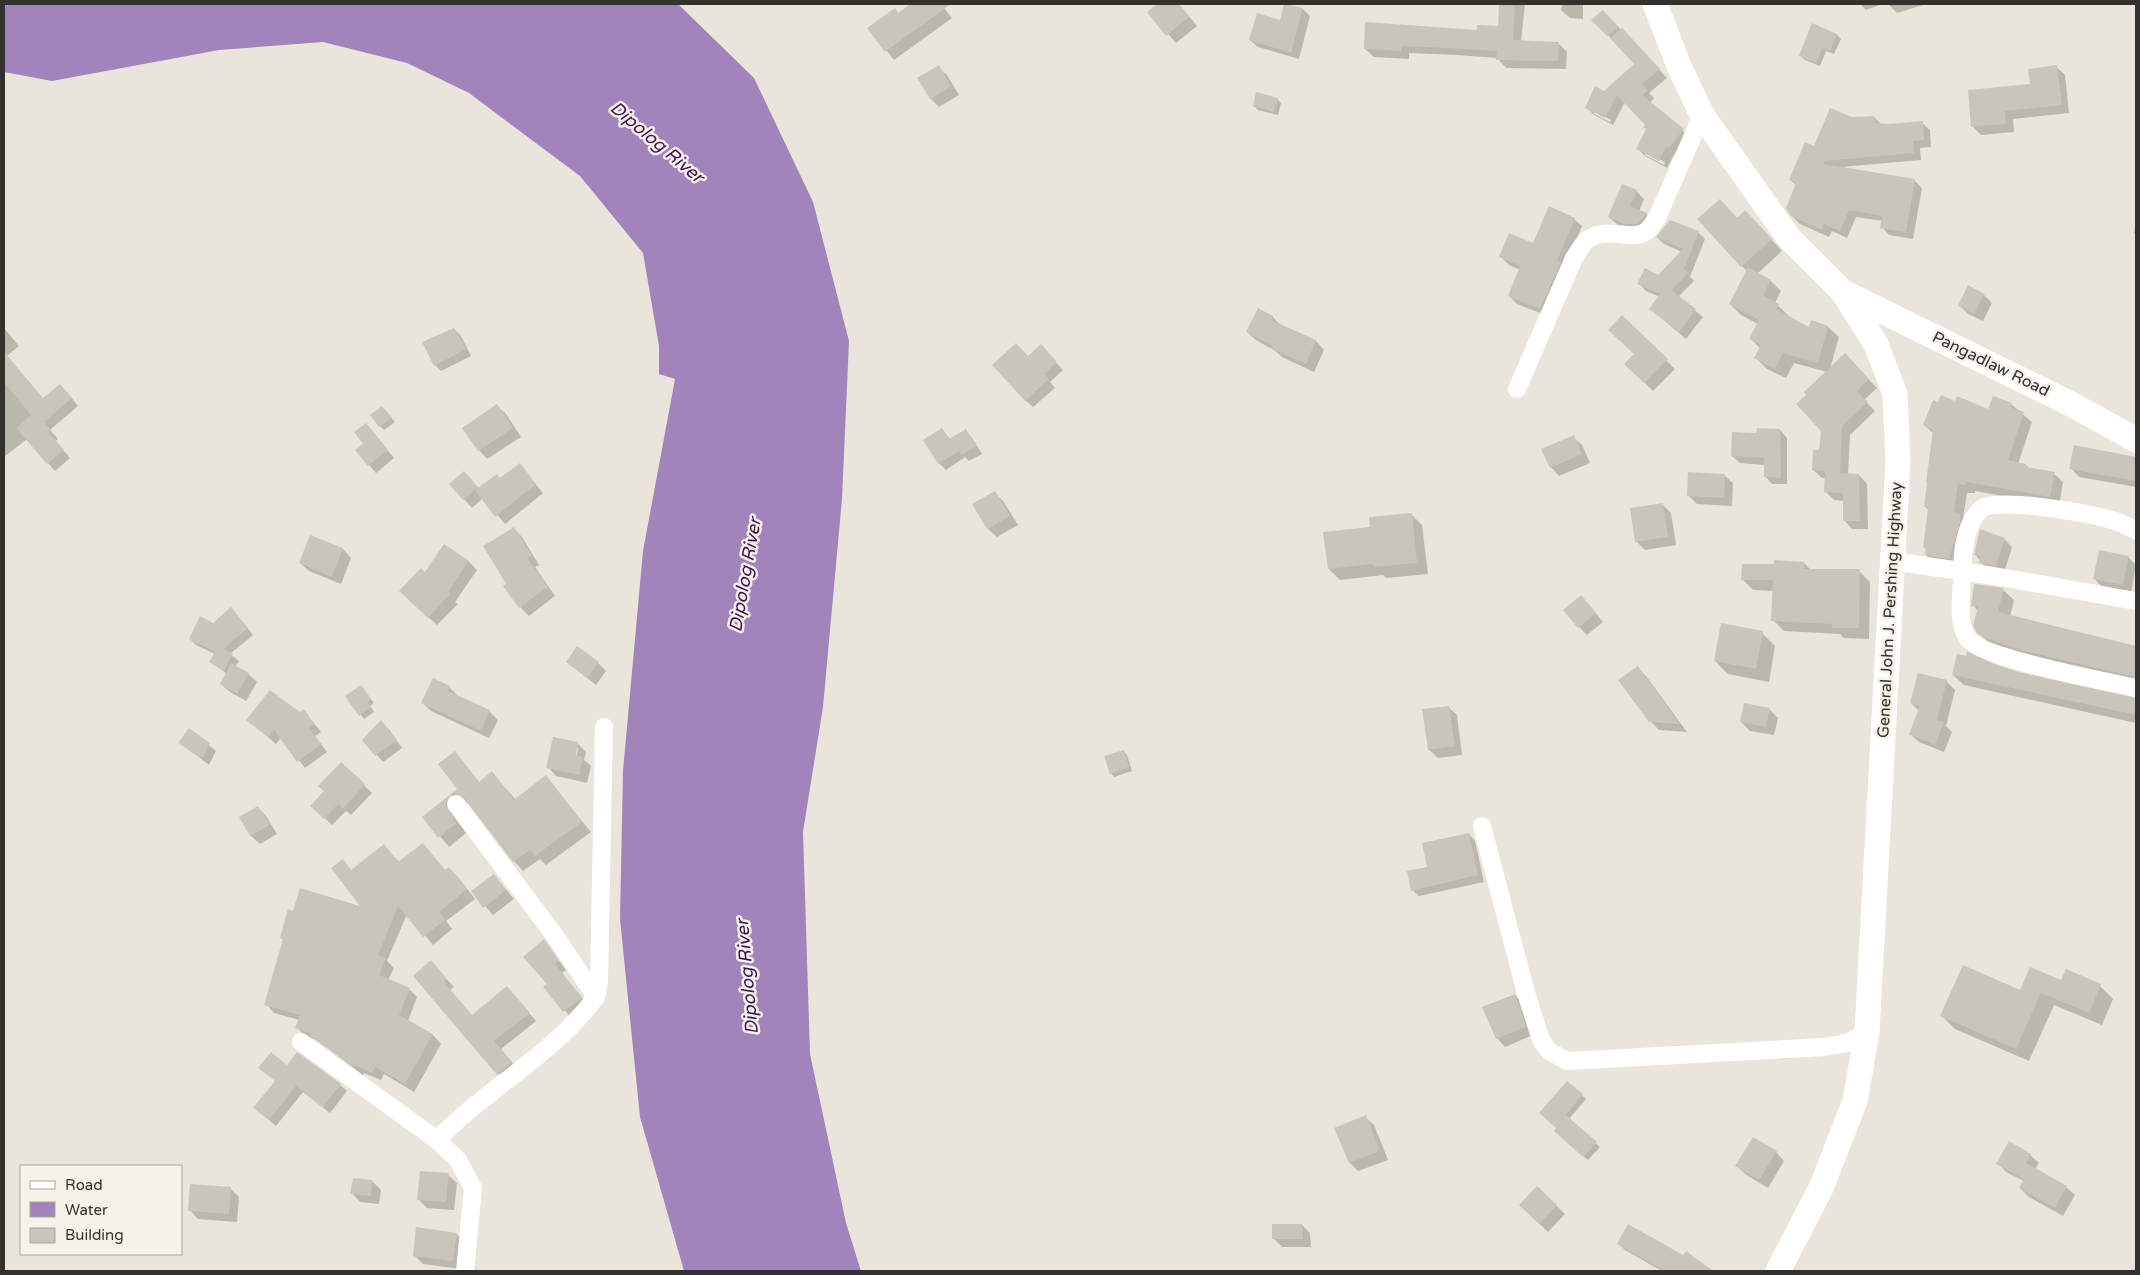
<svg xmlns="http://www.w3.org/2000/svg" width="2140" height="1275" viewBox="0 0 2140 1275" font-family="'Varela Round',sans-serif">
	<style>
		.water { fill: #a283bb }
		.shadow { fill: #0003; fill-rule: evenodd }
		.building { fill: #c9c5bb }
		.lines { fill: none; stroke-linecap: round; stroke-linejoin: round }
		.street { stroke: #fff; stroke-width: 18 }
		.secondary { stroke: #fff; stroke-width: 25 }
		.labels { text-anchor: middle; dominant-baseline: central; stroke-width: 5; stroke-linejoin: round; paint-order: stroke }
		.street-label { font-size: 16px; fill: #32312d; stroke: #f6f2e7 }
		.water-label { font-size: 18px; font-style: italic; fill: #3d1257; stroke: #f6f2e7 }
	</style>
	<rect width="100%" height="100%" fill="#e9e5da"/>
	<path class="water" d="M4 4H678L754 78 813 202 849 341 842 499 823 707 803 832 810 1054 846 1223 861 1271H684L640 1117 620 919 623 771 643 551 675 379 659 374V346L643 253 580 176 469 93 407 63 323 42 219 50 52 81 4 72Z"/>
	<g class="shadow">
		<path d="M912 4H941L952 18 894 60 869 28 899 14Z"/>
		<path d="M1159 4H1179L1197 26 1176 43 1149 12Z"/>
		<path d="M1286 4 1303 9 1310 16 1299 59 1258 47 1250 40 1281 21Z"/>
		<path d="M1500 4H1525L1521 42 1558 43 1567 52 1566 69 1506 68 1497 58 1457 55 1409 53V59L1374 57 1365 49 1499 27Z"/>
		<path d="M1562 4H1583V19L1570 18 1561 10Z"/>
		<path d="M1860 4H1883L1866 10Z"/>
		<path d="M1888 4H1926L1897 13Z"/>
		<path d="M1607 15 1667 78 1649 93 1654 98 1650 103 1691 138 1678 155 1675 153 1667 168 1645 156 1637 148 1647 130 1646 125 1625 102 1613 125 1594 115 1586 107 1636 64 1593 20ZM1594 111 1611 120 1610 122 1594 114ZM1645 152 1665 162 1664 165 1645 155Z"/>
		<path d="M1813 25 1837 35 1841 39 1834 54 1826 51 1820 66 1805 60 1801 56Z"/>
		<path d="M938 67 947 75 959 95 939 107 931 99 919 78Z"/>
		<path d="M2056 67 2065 75 2069 113 2013 119 2014 132 1981 135 1973 127Z"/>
		<path d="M1277 99 1281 103 1278 115 1258 110 1254 106Z"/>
		<path d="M1874 117 1882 125 1922 123 1930 130 1931 147 1920 148 1921 160 1841 167 1914 180 1922 188 1913 239 1889 235 1882 227 1883 221 1856 217 1847 238 1832 231 1829 237 1800 224 1792 216 1797 186 1790 180 1814 148 1852 118Z"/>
		<path d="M1636 191 1644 199 1639 211 1646 214 1655 223 1650 230 1618 225 1609 217Z"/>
		<path d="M1720 200 1738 219 1757 224 1782 251 1757 274 1771 281 1781 291 1775 303 1789 316 1788 317 1810 328 1828 327 1839 337 1830 369 1845 355 1877 388 1864 400 1875 411 1850 435 1848 475H1859L1867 484 1868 529H1852L1844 520V501L1834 500 1826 492V478H1822L1813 470 1821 452 1823 430 1808 395 1827 372 1794 363 1786 378 1767 369 1756 358 1761 349 1750 338 1758 324 1741 315 1730 304 1747 271 1742 266Z"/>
		<path d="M1574 219 1582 226 1564 268 1548 316 1517 304 1509 296 1520 270 1509 265 1501 257 1534 245Z"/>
		<path d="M2136 219V235L2134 233Z"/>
		<path d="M1698 232 1705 239 1690 277 1694 281 1678 297 1703 317 1686 339 1651 309 1660 297 1646 291 1639 283 1659 276 1682 252 1664 244 1657 237Z"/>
		<path d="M1968 287 1984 295 1992 303 1983 321 1968 314 1959 305Z"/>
		<path d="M1258 310 1273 317 1281 326 1316 341 1324 350 1314 372 1282 357 1274 350 1256 340 1247 332Z"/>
		<path d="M1622 317 1675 369 1653 391 1626 364 1635 354Z"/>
		<path d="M4 328 19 346 7 356 43 399 67 392 78 406 50 430 58 439 55 441 70 458 55 471 27 439 4 457Z"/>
		<path d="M454 329 461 336 471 356 441 371 435 365Z"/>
		<path d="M1048 354 1063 370 1050 382 1055 388 1033 407 1025 400 1028 358Z"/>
		<path d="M1939 403H1956L1989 410 2011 404 2032 422 2018 464 2026 465 2030 469 2054 474 2063 482 2059 506 1975 491V493H1967L1963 518 1968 523 1958 567 1935 564 1926 555 1927 550 1924 547 1929 510 1925 507 1934 434 1924 425Z"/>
		<path d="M497 406 506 414 521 437 487 459 479 450Z"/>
		<path d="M386 411 395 422 384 430 380 426Z"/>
		<path d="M942 430 951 440 965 431 972 438 982 454 969 461 965 457 946 470 939 463Z"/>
		<path d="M1780 430 1787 438V484H1772L1765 476V465L1740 463 1732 456 1758 434Z"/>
		<path d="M373 432 394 458 376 473 357 451 365 444Z"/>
		<path d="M1573 437 1582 445 1590 463 1559 476 1551 467Z"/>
		<path d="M2134 457 2136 460V487L2079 477 2071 468Z"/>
		<path d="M520 465 543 493 505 524 483 498 472 508 464 499 472 481 479 489 500 479Z"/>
		<path d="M1724 475 1733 483 1732 506 1697 504 1689 496Z"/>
		<path d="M994 492 1003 501 1018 525 997 537 988 529 974 505Z"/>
		<path d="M1663 505 1671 513 1676 545 1645 550 1636 541Z"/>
		<path d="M1411 514 1422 525 1428 574 1386 578 1383 575 1340 580 1329 569 1371 528Z"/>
		<path d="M514 529 522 537 539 565 535 567 555 596 529 616 520 607 508 584Z"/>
		<path d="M311 536 343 549 351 558 341 584 309 571 300 563Z"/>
		<path d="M2004 539 2012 547 2004 573 1988 571 1975 554Z"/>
		<path d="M445 546 469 562 477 570 455 602 458 604 437 625 409 600Z"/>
		<path d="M2128 557 2136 565 2131 593 2102 587 2094 578Z"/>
		<path d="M1804 563 1811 570 1859 571 1870 582 1869 639 1844 638 1840 634 1784 631 1773 620 1774 591 1753 590 1742 579 1775 566Z"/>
		<path d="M2003 590 2014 600 2010 617 2136 648V685L2036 662 1989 643 1978 632V611L1973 605Z"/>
		<path d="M1589 605 1603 622 1587 635 1579 627Z"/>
		<path d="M237 615 253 635 230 654 239 661 235 667 248 674 257 682 246 701 230 692 221 684 227 674 211 662 215 654 196 645 190 639 213 624Z"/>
		<path d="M1762 633 1775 646 1769 682 1728 674 1715 661Z"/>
		<path d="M567 662 598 663 606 671 596 685Z"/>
		<path d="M1994 666 2072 686 2136 699V723L1964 685 1953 675Z"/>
		<path d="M1637 668 1646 676 1687 732 1659 730 1650 721Z"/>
		<path d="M1918 674 1947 682 1955 690 1946 726 1952 732 1944 752 1919 742 1910 734 1919 711 1911 703Z"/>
		<path d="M361 686 374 703 370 706 374 712 364 719 347 697Z"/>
		<path d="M449 687 458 696 489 711 498 720 489 738 431 711 423 703Z"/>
		<path d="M1448 707 1457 715 1462 755 1438 758 1429 750 1423 710Z"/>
		<path d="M1769 709 1778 718 1774 735 1750 731 1741 722Z"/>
		<path d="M304 711 321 732 315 736 327 752 305 768 281 738 276 744 248 720 300 714Z"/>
		<path d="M388 728 402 748 383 762 364 740Z"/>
		<path d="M189 730 216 751 209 765 180 743Z"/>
		<path d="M578 744 586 752 584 760 591 766 587 783 556 776 548 767ZM576 748H578L576 762Z"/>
		<path d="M1123 751 1127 755 1132 771 1114 777 1111 773Z"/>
		<path d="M455 753 480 783 492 773 516 800 546 777 591 832 546 865 540 859 523 871 514 861 472 805 466 802 454 815 466 833 449 847 424 817 459 789Z"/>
		<path d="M341 764 372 793 351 815 346 811 332 825 312 806 326 792Z"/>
		<path d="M258 808 266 816 277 834 260 844 251 836 241 818Z"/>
		<path d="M1469 834 1475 841 1484 882 1419 896 1412 890Z"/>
		<path d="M423 845 446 871 449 869 458 877 475 899 446 921 452 929 433 945 407 914 387 961 394 968 388 980 409 989 417 997 408 1021 433 1035 441 1044 414 1092 384 1074 381 1080 364 1073 363 1075 317 1040 305 1036 297 1027 299 1020 274 1013 266 1004 284 940 281 938 294 912 364 908 342 861 352 871 384 846 400 863Z"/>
		<path d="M494 875 514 899 493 915 473 892Z"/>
		<path d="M544 941 566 970 562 973 589 1007 573 1020 545 987 549 984Z"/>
		<path d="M438 970 454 987 450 990 472 1016 507 987 536 1021 501 1049 519 1071 505 1081 415 976Z"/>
		<path d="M2062 982 2100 986 2113 999 2102 1025 2054 1005 2029 1061 1955 1029 1942 1016 2020 992Z"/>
		<path d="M1515 995 1523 1004 1533 1035 1505 1047 1497 1038Z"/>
		<path d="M287 1067 340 1085 347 1091 330 1113 303 1092 276 1126 262 1114Z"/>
		<path d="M1567 1082 1586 1099 1569 1119 1600 1147 1588 1160 1559 1135Z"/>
		<path d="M1365 1117 1374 1125 1388 1160 1358 1171 1350 1163 1336 1129Z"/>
		<path d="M1776 1152 1784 1161 1768 1188 1745 1174 1737 1166Z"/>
		<path d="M2030 1155 2039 1163 2035 1169 2066 1187 2075 1195 2063 1216 2029 1197 2020 1188 2024 1181 2006 1172 1998 1163Z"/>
		<path d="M448 1175 457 1183 454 1210 427 1208 418 1199Z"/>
		<path d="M373 1182 381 1190 379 1204 360 1202 352 1193Z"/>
		<path d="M1537 1187 1565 1214 1548 1232 1520 1205Z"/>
		<path d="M230 1188 239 1197 237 1222 198 1219 190 1210Z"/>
		<path d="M1302 1225 1310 1233 1311 1247H1282L1274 1239Z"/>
		<path d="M456 1234 465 1242 461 1269 423 1264 414 1255Z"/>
		<path d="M1619 1244 1684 1257 1686 1253 1711 1271H1662L1625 1250Z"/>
		<path d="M167 1270 195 1271H167Z"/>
	</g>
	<g class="building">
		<path d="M910 4H951L885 52 867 28 895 8 898 13Z"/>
		<path d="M1157 4H1179L1189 17 1166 36 1147 12Z"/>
		<path d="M1284 4 1303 8 1291 53 1249 40 1257 13 1280 20Z"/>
		<path d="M1499 4H1515L1513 40 1559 42 1558 61 1496 60 1497 51 1448 48 1401 46V51L1364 49 1365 22 1477 30V25L1498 26Z"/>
		<path d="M1603 10 1618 27 1607 36 1591 20Z"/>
		<path d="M1812 23 1837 34 1830 51 1822 48 1816 63 1799 56Z"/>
		<path d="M1622 28 1660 69 1642 84 1648 90 1642 95 1684 129 1669 148 1666 146 1659 161 1636 149 1646 129 1643 127 1645 125 1617 95 1605 118 1585 108 1595 86 1604 91 1634 64 1610 38Z"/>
		<path d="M939 65 951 86 930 99 917 78Z"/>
		<path d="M2057 65 2062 105 2005 111 2006 124 1971 127 1968 90 2030 84 2028 69Z"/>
		<path d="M1256 92 1278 98 1274 112 1253 106Z"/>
		<path d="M1830 108 1852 117 1874 116 1875 123 1890 124 1923 121 1924 140 1913 141 1914 153 1824 161V164L1915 179 1906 232 1880 228 1882 216 1849 210 1840 231 1824 224 1822 230 1791 216 1786 208 1796 183 1789 180 1805 142 1814 146Z"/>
		<path d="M1622 184 1637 190 1630 206 1647 213 1638 224H1624L1608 217Z"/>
		<path d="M1720 199 1737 218 1745 210 1772 239 1741 267 1697 219Z"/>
		<path d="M1549 206 1575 218 1557 261 1561 262 1540 309 1508 296 1520 266 1499 257 1509 233 1533 243Z"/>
		<path d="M1670 220 1699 231 1684 269 1688 273 1671 290 1696 309 1679 332 1649 309 1660 294 1637 284 1645 268 1658 275 1683 249 1656 237Z"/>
		<path d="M1748 267 1771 280 1763 295 1779 304 1776 309 1809 327 1811 320 1828 326 1818 363 1783 353 1775 369 1754 358 1761 345 1749 339 1759 320 1729 304Z"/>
		<path d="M1968 285 1984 294 1974 314 1958 306Z"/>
		<path d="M1258 308 1273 316 1271 320 1316 340 1306 364 1272 349 1273 346 1246 332Z"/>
		<path d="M1622 315 1668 359 1644 383 1624 364 1634 354 1608 330Z"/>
		<path d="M454 328 466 349 434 366 422 342Z"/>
		<path d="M1016 343 1028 356 1041 344 1057 362 1044 374 1049 379 1025 401 992 365Z"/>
		<path d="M4 352 43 398 60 384 72 398 44 422 52 431 49 433 64 450 47 464 16 428 31 415 4 382Z"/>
		<path d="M1845 353 1869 379 1857 391 1868 402 1842 426 1840 473 1859 474 1860 521H1843V493L1824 492 1825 471 1812 470 1813 450H1819L1821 431 1796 404 1806 395 1804 392Z"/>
		<path d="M1941 395 1955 401 1957 396 1988 409 1993 396 2012 403 2010 407 2024 412 2008 460 2026 464V467L2055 472 2050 497 1967 482 1966 485 1958 484 1954 512 1960 513V522L1949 559 1925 555 1926 548H1923L1928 508 1924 507 1927 483H1926L1933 430 1923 425 1933 400 1938 402Z"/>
		<path d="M497 404 513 428 478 451 462 428Z"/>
		<path d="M382 406 392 418 379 427 370 415Z"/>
		<path d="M366 423 388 450 368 466 355 450 363 444 354 432Z"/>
		<path d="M942 428 949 439 966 429 976 446 962 455 959 451 938 464 923 440Z"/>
		<path d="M1757 428 1780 429 1781 478 1764 477V458L1731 456 1732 432 1756 433Z"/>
		<path d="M1574 435 1582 454 1550 468 1541 449Z"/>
		<path d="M2074 445 2136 457V481L2069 469Z"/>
		<path d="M520 463 536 484 495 517 475 490 497 474 500 478Z"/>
		<path d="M464 471 478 487 463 500 449 484Z"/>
		<path d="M1688 472 1725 474 1724 498 1687 496Z"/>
		<path d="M995 491 1010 516 987 529 972 504Z"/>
		<path d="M1663 503 1668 537 1635 542 1630 508Z"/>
		<path d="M1412 513 1417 563 1374 567 1373 564 1328 569 1323 532 1370 527 1369 517Z"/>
		<path d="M514 527 532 556 527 558 548 587 519 608 503 586 506 584 483 546Z"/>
		<path d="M1980 529 2005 538 1996 566 1979 563 1980 556 1974 555Z"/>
		<path d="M310 535 343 548 332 577 299 563Z"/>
		<path d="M444 544 469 561 448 592 450 594 428 618 399 591 421 568 425 572Z"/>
		<path d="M2099 550 2129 556 2123 585 2093 579Z"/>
		<path d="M1774 560 1805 562 1804 569H1860L1859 628H1832V624L1771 621 1773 580H1741L1742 564H1774Z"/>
		<path d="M1974 584 2004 588 1998 612 2136 646V677L2024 651 1985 638 1977 633 1973 625 1978 607 1971 606Z"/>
		<path d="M1581 595 1596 613 1578 628 1563 610Z"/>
		<path d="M231 607 248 628 223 649 233 654 224 671 209 662 215 652 189 639 200 616 213 623Z"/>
		<path d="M1721 623 1763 631 1756 669 1714 661Z"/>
		<path d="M577 646 599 662 587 678 566 662Z"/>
		<path d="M1967 651 1994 664 2018 672 2136 698V715L1952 675 1957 654 1966 656Z"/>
		<path d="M231 663 249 673 237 694 220 684Z"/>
		<path d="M1638 666 1680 724 1649 722 1618 680Z"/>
		<path d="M1918 673 1947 680 1937 720 1944 722 1935 745 1909 734 1920 706 1910 703Z"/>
		<path d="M433 678 450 686 448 691 490 710 481 731 421 703Z"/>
		<path d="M361 685 371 699 367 702 371 707 359 716 345 696Z"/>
		<path d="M270 690 300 712 304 709 314 724 309 728 321 744 297 762 274 730 268 737 246 720Z"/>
		<path d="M1744 703 1770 708 1766 727 1740 722Z"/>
		<path d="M1449 706 1455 746 1428 750 1422 709Z"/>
		<path d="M381 720 397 740 375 756 362 740Z"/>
		<path d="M189 728 210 743 202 759 178 743Z"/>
		<path d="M553 737 578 742 576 755 583 757 579 775 546 768Z"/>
		<path d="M1124 750 1129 767 1110 774 1104 756Z"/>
		<path d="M455 751 479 782 492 771 514 800 546 775 582 822 535 856 530 850 513 862 464 798 455 793 449 796 445 805 457 823 438 838 422 817 457 789 438 764Z"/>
		<path d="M341 762 365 784 343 809 338 804 324 819 310 806 324 791 318 786Z"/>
		<path d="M258 806 270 825 250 836 239 817Z"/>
		<path d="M1469 833 1478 875 1411 891 1407 871 1427 867 1422 843Z"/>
		<path d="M423 843 445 870 449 867 467 889 439 912 445 920 423 937 398 906 378 955 386 958 379 975 410 988 399 1015 433 1034 405 1084 375 1067 372 1073 356 1065 354 1067 310 1036 312 1034 295 1028 300 1015 264 1005 283 939 280 938 288 909 293 911 300 888 360 906 331 868 343 859 351 870 384 844 398 862Z"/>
		<path d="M494 874 506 890 483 908 471 891Z"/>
		<path d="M544 939 559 961 555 964 582 998 563 1012 543 987 547 984 523 957Z"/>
		<path d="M431 960 447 979 444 982 472 1015 507 986 530 1013 494 1041 512 1062 497 1075 413 976Z"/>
		<path d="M1963 965 2020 990 2030 967 2061 980 2066 969 2101 984 2089 1013 2041 993 2016 1049 1940 1016Z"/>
		<path d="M1515 994 1526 1027 1496 1039 1482 1007Z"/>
		<path d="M271 1052 287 1065 297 1052 341 1084 323 1107 296 1086 269 1120 253 1108 275 1081 258 1068Z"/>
		<path d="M1567 1081 1583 1094 1566 1115 1597 1142 1583 1157 1554 1131 1556 1128 1539 1113Z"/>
		<path d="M1366 1115 1380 1151 1349 1163 1334 1128Z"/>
		<path d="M1753 1137 1777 1151 1759 1180 1735 1166Z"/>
		<path d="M2009 1141 2031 1154 2026 1163 2067 1186 2055 1208 2019 1188 2024 1179 1996 1164Z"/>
		<path d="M420 1171 449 1173 446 1202 417 1200Z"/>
		<path d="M353 1178 373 1180 371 1196 350 1194Z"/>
		<path d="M190 1184 231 1187 229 1214 188 1211Z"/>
		<path d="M1537 1186 1557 1205 1539 1224 1519 1205Z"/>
		<path d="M1272 1224H1302L1303 1239H1272Z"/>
		<path d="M1628 1224 1683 1255 1686 1251 1713 1271H1665L1617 1244Z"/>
		<path d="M416 1227 457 1233 453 1261 413 1256Z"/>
	</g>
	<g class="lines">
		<g class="street">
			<path d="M1517 389 1574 258C1578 253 1581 246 1585 242 1605 223 1632 244 1648 230 1651 227 1654 222 1657 218L1702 115"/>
			<path d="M2136 530C2128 527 2120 522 2112 520 2091 514 1996 496 1981 509 1964 525 1962 554 1962 577 1962 596 1956 623 1969 640 1985 659 2106 681 2136 688"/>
			<path d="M1892 561 1994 576 2136 601"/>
			<path d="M1482 826 1526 993 1541 1040 1549 1051 1567 1061 1824 1047 1847 1043 1867 1032"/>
			<path d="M596 997 599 981 604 727"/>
			<path d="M301 1042 437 1140 458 1160 473 1188 465 1271"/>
			<path d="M437 1140C487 1088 553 1055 596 997L555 936 456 804"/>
		</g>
		<g class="secondary">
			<path d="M1655 4 1679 66 1702 115 1789 238 1843 292 1876 344 1895 394 1898 461 1867 1032 1855 1101 1821 1188 1778 1271"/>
			<path d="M1843 292 2071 404 2136 440"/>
		</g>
	</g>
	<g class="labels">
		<g class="street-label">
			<text transform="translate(1991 364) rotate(26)">Pangadlaw Road</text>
			<text transform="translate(1890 610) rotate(-87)">General John J. Pershing Highway</text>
		</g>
		<g class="water-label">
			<text transform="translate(657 142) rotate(40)">Dipolog River</text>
			<text transform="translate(745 575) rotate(-80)">Dipolog River</text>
			<text transform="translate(747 977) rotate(-95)">Dipolog River</text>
		</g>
	</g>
	<rect width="2140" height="1275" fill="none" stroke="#32312d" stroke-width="10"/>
	<rect x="20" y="1165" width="162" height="90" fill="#f6f2e7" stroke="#a8a59d"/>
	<rect x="30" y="1181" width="25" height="8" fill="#ffffff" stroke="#a8a59d"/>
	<text x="65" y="1190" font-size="15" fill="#32312d">Road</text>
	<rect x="30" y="1202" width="25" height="15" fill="#a283bb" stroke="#a8a59d"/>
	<text x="65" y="1215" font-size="15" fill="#32312d">Water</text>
	<rect x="30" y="1228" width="25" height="15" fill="#c9c5bb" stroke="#a8a59d"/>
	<text x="65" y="1240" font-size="15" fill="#32312d">Building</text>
</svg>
